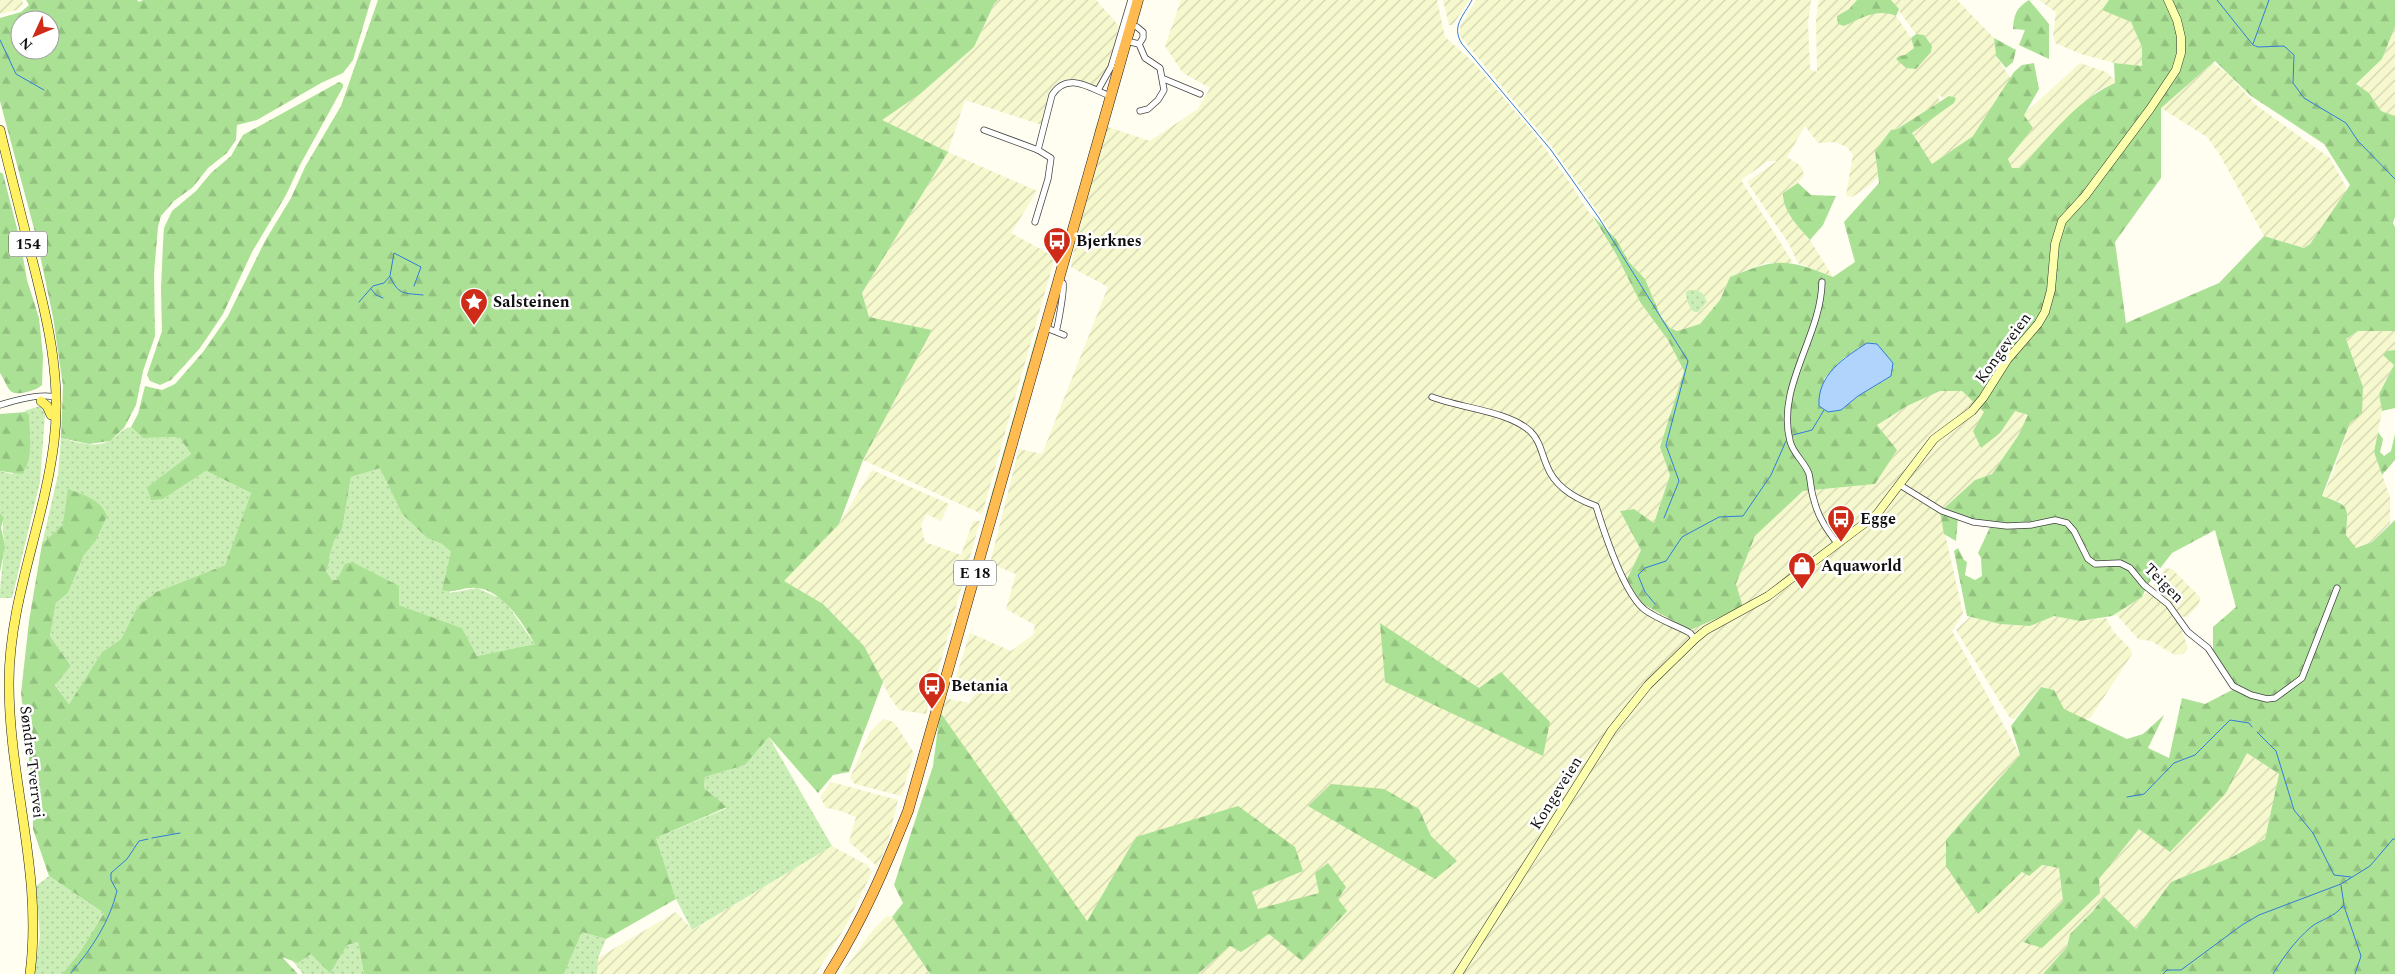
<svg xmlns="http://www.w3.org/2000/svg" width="2395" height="974" viewBox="0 0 2395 974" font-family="Spectral,serif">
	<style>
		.farmland { fill: url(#farmland-furrows); fill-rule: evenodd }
		.grass { fill: url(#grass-dots) }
		.forest { fill: url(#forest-firs); fill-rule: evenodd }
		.water { fill: #b0d4fc; stroke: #307cdb }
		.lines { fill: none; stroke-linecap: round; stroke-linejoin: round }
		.stream { stroke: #307cdb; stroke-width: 1 }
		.street-casing { stroke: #424242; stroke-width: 7 }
		.secondary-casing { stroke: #313131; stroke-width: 9 }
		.primary-casing { stroke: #202020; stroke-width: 10 }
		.highway-casing { stroke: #202020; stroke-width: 11 }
		.street { stroke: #fff; stroke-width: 5.5 }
		.secondary { stroke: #fcffac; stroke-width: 8 }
		.primary { stroke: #fff161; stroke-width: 9 }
		.highway { stroke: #ffbb4f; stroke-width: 10 }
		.labels { text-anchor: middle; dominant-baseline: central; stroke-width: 5; stroke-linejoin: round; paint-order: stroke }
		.shield { fill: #fff; stroke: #575757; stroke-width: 1 }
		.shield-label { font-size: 15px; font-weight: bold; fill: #0f0f0f }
		.poi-label { font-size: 16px; font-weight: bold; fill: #0f0f0f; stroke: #fff; text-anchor: start }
		.street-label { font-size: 16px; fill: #0f0f0f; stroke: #fff }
	</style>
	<defs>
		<pattern id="farmland-furrows" width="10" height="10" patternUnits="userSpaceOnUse" patternTransform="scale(1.25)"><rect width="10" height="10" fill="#f6f8ce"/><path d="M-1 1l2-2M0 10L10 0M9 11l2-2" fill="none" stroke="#d2d3b0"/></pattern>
		<pattern id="grass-dots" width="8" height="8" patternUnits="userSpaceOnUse" patternTransform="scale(1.25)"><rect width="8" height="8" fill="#cbeeb6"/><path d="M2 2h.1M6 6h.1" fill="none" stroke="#adcb9b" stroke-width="1.8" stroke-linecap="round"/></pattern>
		<pattern id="forest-firs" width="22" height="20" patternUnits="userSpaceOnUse" patternTransform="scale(1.25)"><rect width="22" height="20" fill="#abe194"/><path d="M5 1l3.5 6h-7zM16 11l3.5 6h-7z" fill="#92c07e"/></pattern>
	</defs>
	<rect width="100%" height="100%" fill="#fffef1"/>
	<g class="farmland">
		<path d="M0 0H22L23 4 17 10 0 14Z"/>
		<path d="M998 0H1096L1119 26 1109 65 1097 85 1093 86 1074 79 1062 80 1054 86 1042 125 965 100 948 152 1037 191 1011 233 1055 257 982 514 863 460 932 330 869 317 862 293 948 152 881 120 920 94 974 47 994 4Z"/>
		<path d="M1181 0H1437L1445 37 1473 62 1532 131 1568 180 1616 254 1640 302 1668 340 1684 371 1660 447 1670 475 1654 523 1634 509 1620 511 1641 550 1627 579 1743 607 1736 584 1755 536 1803 491 1875 484 1877 425 1907 406 1940 391H1962L1984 412 2000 433 2015 410 2028 416 2018 436 1992 474 1975 480 1940 512 1963 613 1952 631 2020 755 1946 840 1978 913 2022 872 2042 865 2059 868 2063 901 2023 942 2099 879 2139 828 2226 793 2247 753 2279 774 2265 839 2232 857 2171 882 2136 929 2104 897 2093 911 2070 934 2067 947 2043 974H1198L1230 946 1241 951 1269 934 1319 893 1258 910 1252 892 1303 870 1136 837 1087 922 940 712 944 698 969 703 978 689 955 680 970 633 1011 651 1033 635 1035 625 1006 609 1016 574 990 563 1019 449 1042 454 1108 287 1071 267 1096 123 1150 141 1198 109 1210 88 1183 73 1165 46ZM1381 624 1479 688 1385 682ZM1331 784 1419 809 1431 836 1456 861Z"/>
		<path d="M1443 0H1469L1453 25H1449Z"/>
		<path d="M1476 0H1811L1808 23 1810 69 1817 72 1816 19 1819 0H1857L1849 9 1837 16 1844 26 1872 13 1886 12 1896 16 1911 38 1914 47 1905 56H1899L1906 68 1924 35 1916 34 1891 0H1957L1994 38 1996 56 2011 79 1973 136 1932 164 1912 133 1954 103 1949 96 1945 99 1937 94 1940 102 1896 129 1891 130 1875 151 1878 177 1869 186 1852 197 1846 195 1853 155 1847 147 1835 142 1818 143 1805 126 1787 157 1801 166 1804 175 1798 183 1783 193 1789 215 1810 240 1833 277 1798 263 1789 244 1747 182 1777 161H1768L1741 180 1793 263H1765L1730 277 1720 300 1700 324 1677 331 1670 328 1661 317 1645 279 1629 262 1596 209 1552 147 1460 36V27ZM1703 294 1706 302 1704 306 1694 312 1686 298Z"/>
		<path d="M2039 0H2109L2102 10 2131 22 2142 47V67L2114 63 2081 54 2055 43 2053 35 2056 12Z"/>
		<path d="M2395 27V116L2381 111 2369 93 2356 85 2382 59Z"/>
		<path d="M2080 63 2106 72 2115 80V83L2097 91 2077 109 2020 168H2012L2008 159 2033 128 2024 115 2025 113Z"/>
		<path d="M2213 63 2228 74 2257 106 2330 158 2346 187 2345 193 2310 244 2305 248 2264 236 2220 155 2207 137 2161 108Z"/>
		<path d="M2358 331H2395V350L2387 351 2394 365 2379 394 2382 411 2374 452 2390 497V523L2372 542 2356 548 2346 535 2347 511 2341 502 2322 497 2332 475 2363 387 2346 339Z"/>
		<path d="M872 470 949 504 941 521 927 514 921 525 925 542 961 555 973 521H980L926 714 899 710 890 697 864 646 783 581 839 524Z"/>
		<path d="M2165 568 2172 569 2200 597 2199 604 2188 616 2184 617 2180 615 2167 598 2153 586Z"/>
		<path d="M2148 591 2161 599 2181 628 2188 648 2183 654 2175 655 2151 641 2138 639 2116 614 2142 597Z"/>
		<path d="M2054 616 2080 621 2106 618 2113 631 2131 650 2132 654 2091 717 2085 720 2063 709 2054 690 2041 687 2014 719 2010 718 1956 630 1970 617 2000 624 2030 626Z"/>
		<path d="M883 719 894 722 914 753 901 796 855 784 850 778 870 732Z"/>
		<path d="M831 782 898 800 887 846 877 866 849 842 856 817 838 810 826 808 820 797Z"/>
		<path d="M832 846 867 865 872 872 847 924 816 974H597L598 958 676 912 693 930Z"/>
		<path d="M887 916 892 917 930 974H841L873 930Z"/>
	</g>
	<g class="grass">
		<path d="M1689 290H1697L1703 294 1707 302 1698 312H1694C1689 307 1686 300 1686 292Z"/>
		<path d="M1038 330H1040L987 518 985 517Z"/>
		<path d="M40 406 45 414 40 482 12 598H0C0 581 3 566 4 550 5 538 1 530 4 518L0 513V471L13 474 26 412 24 411Z"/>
		<path d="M131 427 143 438 179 437 191 454 147 487 163 499 206 471 251 493 225 565 156 592 138 606 121 639 102 652 69 704 55 684 71 666 50 636 56 603 68 593 84 555 95 542 63 524 42 544 58 475 61 438C75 442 97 449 111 440 119 435 121 429 131 427Z"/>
		<path d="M380 467 402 514 427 538 442 544 451 552 450 593 477 588 504 600 535 644 477 656 462 628 399 605 339 578 337 581 332 580 326 571 330 560 328 557 334 541 342 530 351 477Z"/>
		<path d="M769 737 832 846 692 930 676 899 656 838 727 808 704 788 705 777 745 765Z"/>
		<path d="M49 876 104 913 80 952 62 974H34L40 936 36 886Z"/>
		<path d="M582 932 606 939 598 958 597 974H564Z"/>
		<path d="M358 942 364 974H303L292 960 298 963 311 954Z"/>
	</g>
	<g class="forest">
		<path d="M26 0H137L139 2 143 0H371L353 60 343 73 321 83 257 120 237 125 236 140 227 153 208 168 193 187 174 201 161 216 158 227 154 273 155 336 143 371 136 405 124 428 110 441 89 444 61 438 63 386 53 317 36 236 0 101V18L21 12 29 5ZM20 20H50V50H20Z"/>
		<path d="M378 0H998L994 4 974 47 920 94 882 120 948 152 862 293 869 317 932 330 863 460 839 524 784 581 823 604 864 646 883 682 849 772 833 775 818 793 769 737 745 765 705 777 704 788 727 807 656 838 676 899 606 939 582 932 564 974H364L358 942 347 945 330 973 311 954 298 963 282 957 298 974H62L80 952 104 913 49 876 33 829 32 786 21 693 29 621 42 544 63 524 68 489C84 495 100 499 107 516L95 542 84 555 68 593 56 603 50 636 71 666 55 685 69 704 102 652 121 639 138 606 156 592 225 565 251 493 206 471 163 499 151 500 147 487 191 454 179 437 143 438 131 427 138 414 145 386 162 390 175 384 203 352 228 316 265 241 291 198 305 167 341 106ZM380 468 402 514 427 538 442 544 451 552 442 590C455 594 464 586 477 588 502 590 523 623 535 644L477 656 462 628 399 605V586L352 562 345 564 337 580H332L326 571 330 560 329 557 334 541 342 530 351 477Z"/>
		<path d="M1857 0H1891L1899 9 1896 16C1877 8 1862 18 1844 26L1838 24 1837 16 1849 9Z"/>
		<path d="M2029 0 2049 24V59L2019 45 2025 30 2013 29C2014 15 2016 8 2029 0Z"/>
		<path d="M2109 0H2395V27L2382 59 2356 84 2369 93 2381 111 2395 116V217L2393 223 2395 227V331H2358L2346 339 2363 387 2362 413 2350 423 2322 496C2350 506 2348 505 2346 535L2356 548 2372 542 2395 520V974H2043L2067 947 2070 934 2093 911 2104 897 2136 929 2171 882 2232 857 2265 839 2279 774 2247 753 2226 793 2170 852 2139 829 2099 879 2100 893 2042 948 2023 942 2063 901 2059 868 2042 865 2029 876 2022 872 1978 914 1946 866V840L2020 755 2011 726 2041 687 2054 690 2064 709 2127 739 2143 734 2164 715 2148 748 2169 758 2182 698 2205 704 2234 689 2213 652V627L2236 607 2215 530 2172 553 2148 584 2142 597 2112 616 2080 621 2054 616 2030 626 2000 624 1967 616 1954 551 1958 548 1964 560 1967 562 1965 575 1975 580 1982 576 1981 558 1978 553 1992 523 1958 518 1956 541 1944 534 1940 512 1975 480 1992 474 2018 436 2028 415 2015 411 2000 433 1981 448 1973 431 1984 412 1962 391H1940L1907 406 1877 425 1897 450 1875 484 1803 491 1755 536 1736 584 1743 607 1690 630 1641 603 1627 579 1641 550 1620 511 1634 509 1654 523 1670 475 1660 447 1684 371 1668 340 1640 302 1616 254 1592 215 1616 239 1629 262 1645 279 1661 317 1670 328 1677 331 1700 324 1720 300 1730 277C1777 258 1786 258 1833 277L1855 262 1844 222 1879 183 1875 151 1891 130 1897 129 1949 96 1956 98 1954 103 1912 133 1932 164 1973 136 2014 72 2022 65 2034 63 2039 89 2024 115 2033 128 2008 159 2012 168H2020C2049 138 2076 100 2115 83L2114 63 2142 66V47L2131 22 2102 10ZM2215 61 2251 96 2324 144 2350 185 2310 244 2304 248 2264 236 2219 283 2126 323 2115 242 2161 178V108ZM1867 343 1891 376 1858 396 1841 410 1824 379 1844 358Z"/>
		<path d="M1916 34 1924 35 1932 46 1931 52 1916 69 1906 68 1896 59 1899 56 1905 55 1914 48 1911 38Z"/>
		<path d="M1994 38 2016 50 2013 62 2006 68 1996 56Z"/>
		<path d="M339 82 343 84V87L300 165 286 195 252 252 223 314 200 348 182 368 171 380 160 385 150 381 147 375 162 331 161 289 163 243 164 228 172 211 196 191 211 173 231 156 243 135Z"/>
		<path d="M0 172 3 174 20 240 27 280 39 318 43 356 42 385C38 389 33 390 27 392 7 397 9 387 0 373Z"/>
		<path d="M1798 183 1811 195 1836 196 1823 225 1810 240C1798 226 1783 212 1783 193Z"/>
		<path d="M2395 350V408L2382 411 2379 394 2394 365 2383 355 2387 351Z"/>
		<path d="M26 412 29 415C29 433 35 461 21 474L0 471V414Z"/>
		<path d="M2378 432 2383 439 2380 452 2384 456 2391 451 2395 434V460L2382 475 2374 452Z"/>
		<path d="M0 513 4 518 1 527 5 547 0 572Z"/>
		<path d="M1380 623 1479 688 1501 672 1550 722 1543 756 1385 682Z"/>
		<path d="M940 712 1087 921 1136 837 1238 806 1295 847 1303 871 1252 892 1258 909 1319 893 1315 873 1328 863 1346 887 1338 899 1347 911 1302 961 1269 934 1241 952 1230 946 1198 974H930L892 917 903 903 894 885 933 766Z"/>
		<path d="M1331 784 1384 789 1419 809 1431 836 1457 861 1435 879 1308 806Z"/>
	</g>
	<path class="water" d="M1867 343 1877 344 1893 363 1891 376 1858 396 1841 410 1828 412 1819 406C1817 375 1844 358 1867 343Z"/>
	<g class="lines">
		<g class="stream">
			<path d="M1472 0C1463 17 1451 26 1462 44L1551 150 1599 218 1688 361 1666 445 1679 481 1664 518"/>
			<path d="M2217 0 2253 45 2258 47 2284 46 2294 55 2293 83 2304 98 2346 123 2358 141 2395 179"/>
			<path d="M0 40 16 74 44 90"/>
			<path d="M2253 44 2269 0"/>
			<path d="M390 277C399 295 403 293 423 295"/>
			<path d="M371 289 376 295 383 298"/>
			<path d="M359 302 373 286 384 283 390 276 394 253 421 267 414 286"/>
			<path d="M1793 435 1812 430 1824 410"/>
			<path d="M1655 604 1645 592 1638 575 1645 568 1666 561 1682 537 1719 517 1743 516 1771 475 1786 441"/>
			<path d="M2257 732 2276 751 2294 810 2313 833 2334 875 2351 877"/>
			<path d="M2127 797 2144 794 2174 763 2195 755 2230 720 2249 723 2252 727"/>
			<path d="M152 838 180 833"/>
			<path d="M2344 906 2361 956 2355 974"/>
			<path d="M71 973C92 948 109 923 117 891L111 880V873L127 859 139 841 148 839"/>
			<path d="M2163 974 2167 970H2181L2242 925 2259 915 2341 884 2370 866 2393 839H2395"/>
			<path d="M2273 974C2284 956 2295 941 2311 927 2323 918 2332 919 2344 905L2341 885"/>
		</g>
		<defs>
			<g id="street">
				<path d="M1137 27 1143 32V38L1139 44"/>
				<path d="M1126 41 1139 44 1145 58 1160 68 1164 90 1158 100 1148 109 1140 111"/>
				<path d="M1164 79 1200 94"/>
				<path d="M1098 90 1111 67 1131 0"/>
				<path d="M984 130 1038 150 1051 158 1048 179 1035 222"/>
				<path d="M1038 150 1052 95C1067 71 1090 88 1110 96"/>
				<path d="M1822 282C1821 337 1776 386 1790 441 1793 454 1805 462 1809 474 1811 483 1811 492 1814 500 1818 517 1827 530 1837 543"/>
				<path d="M1044 327 1064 335"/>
				<path d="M1056 331C1058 326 1065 286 1063 283L1057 281"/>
				<path d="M1432 397C1460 408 1508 411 1530 431 1540 440 1542 455 1547 466 1555 487 1576 499 1596 506 1604 532 1624 594 1645 610 1659 620 1676 625 1690 633L1695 639"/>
				<path d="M0 405C13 401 45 392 56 398"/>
				<path d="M1900 485 1942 511 1973 522 2007 526 2031 525 2055 520 2067 523 2074 531 2088 559 2095 564 2120 563 2130 568 2144 585 2168 604 2188 632 2208 648 2233 686 2251 695 2267 699 2275 698 2302 678 2337 588"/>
			</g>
			<path id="secondary" d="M1458 974 1612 730 1648 685 1695 639 1706 630 1768 596 1877 514 1934 439 1972 411 1983 398 2007 360 2038 324 2045 312 2051 290 2055 244 2062 221 2085 196 2150 109 2176 70 2181 53V37L2177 20 2168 0"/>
			<g id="primary">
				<path d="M0 130C10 172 21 214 31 255 47 317 62 378 54 442 44 524 9 600 9 683 9 784 43 872 30 974"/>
				<path d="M41 401 47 406 51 415"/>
			</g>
			<path id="highway" d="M829 974C862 922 885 868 908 811L1138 0"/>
		</defs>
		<use href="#street" class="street-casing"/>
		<use href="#secondary" class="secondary-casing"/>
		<use href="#primary" class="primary-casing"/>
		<use href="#highway" class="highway-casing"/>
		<use href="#street" class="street"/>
		<use href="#secondary" class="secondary"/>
		<use href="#primary" class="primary"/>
		<use href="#highway" class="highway"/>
	</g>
	<defs>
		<symbol id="bus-pin" viewBox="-11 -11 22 30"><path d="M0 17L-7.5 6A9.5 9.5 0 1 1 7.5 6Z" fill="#ce2c18" stroke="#fff"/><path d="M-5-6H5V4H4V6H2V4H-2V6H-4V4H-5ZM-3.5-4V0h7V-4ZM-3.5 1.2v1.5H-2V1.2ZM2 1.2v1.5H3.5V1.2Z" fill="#fff"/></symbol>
		<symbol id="sight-pin" viewBox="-11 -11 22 30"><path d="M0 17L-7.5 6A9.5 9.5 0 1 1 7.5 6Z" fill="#ce2c18" stroke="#fff"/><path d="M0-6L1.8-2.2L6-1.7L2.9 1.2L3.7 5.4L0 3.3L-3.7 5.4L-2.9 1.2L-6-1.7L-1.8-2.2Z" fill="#fff"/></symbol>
		<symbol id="shop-pin" viewBox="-11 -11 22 30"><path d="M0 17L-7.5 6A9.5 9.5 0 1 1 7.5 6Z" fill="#ce2c18" stroke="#fff"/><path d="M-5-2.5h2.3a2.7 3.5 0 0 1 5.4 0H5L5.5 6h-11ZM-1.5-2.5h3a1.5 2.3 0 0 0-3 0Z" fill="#fff"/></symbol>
	</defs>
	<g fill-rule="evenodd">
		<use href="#bus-pin" x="1041" y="225" width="32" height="43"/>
		<use href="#sight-pin" x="458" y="286" width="32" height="43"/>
		<use href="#bus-pin" x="1825" y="503" width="32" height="43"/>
		<use href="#shop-pin" x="1786" y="550" width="32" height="43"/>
		<use href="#bus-pin" x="916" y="670" width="32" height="43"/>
	</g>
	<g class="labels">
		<g class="shield">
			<rect x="9" y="231.5" width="38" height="25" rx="4"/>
			<rect x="954" y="560.5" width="42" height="25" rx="4"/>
		</g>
		<g class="shield-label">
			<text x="28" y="244">154</text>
			<text x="975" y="573">E 18</text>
		</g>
		<g class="poi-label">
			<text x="1076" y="241">Bjerknes</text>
			<text x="493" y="302">Salsteinen</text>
			<text x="1860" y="519">Egge</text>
			<text x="1821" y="566">Aquaworld</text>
			<text x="951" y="686">Betania</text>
		</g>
		<g class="street-label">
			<text transform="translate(2003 348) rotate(-54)">Kongeveien</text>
			<text transform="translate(2164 583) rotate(45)">Teigen</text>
			<text transform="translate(32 762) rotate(83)">Søndre Tverrvei</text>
			<text transform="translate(1556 793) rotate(-58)">Kongeveien</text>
		</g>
	</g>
	<g transform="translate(35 35) rotate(226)"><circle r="24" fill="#ffffff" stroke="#9f9f9f"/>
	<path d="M0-4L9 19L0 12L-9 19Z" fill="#ce2c18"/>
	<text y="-8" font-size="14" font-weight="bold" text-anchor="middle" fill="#0f0f0f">N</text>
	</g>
</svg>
